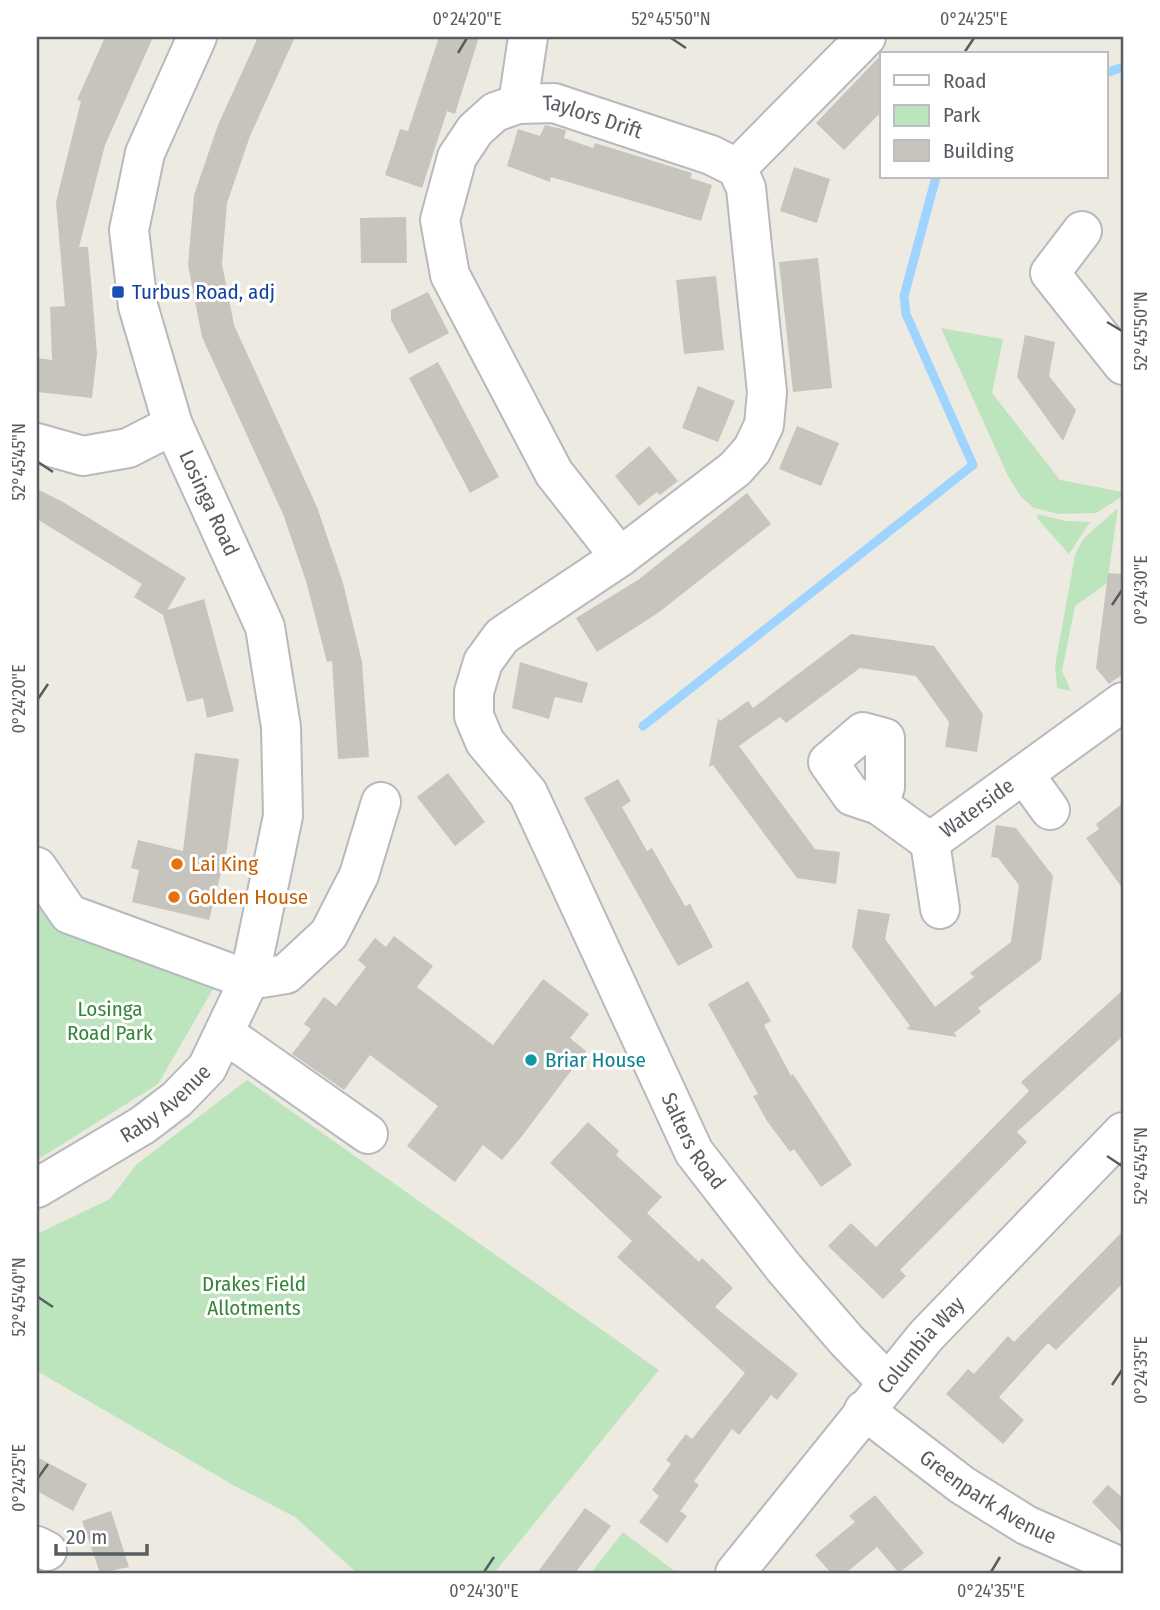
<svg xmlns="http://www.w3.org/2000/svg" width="1160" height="1610" viewBox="0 0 1160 1610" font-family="'Fira Sans Condensed',sans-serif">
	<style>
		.green { fill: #bde5bd }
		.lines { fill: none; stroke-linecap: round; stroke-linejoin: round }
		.stream { stroke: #9ed4ff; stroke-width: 9 }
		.building { fill: #c7c4be }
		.minor-casing { stroke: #b6b9be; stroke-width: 42 }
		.minor { stroke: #fff; stroke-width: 38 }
		.ticks { fill: none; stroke: #595d62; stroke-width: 2.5 }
		.transit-dot { fill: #1a4fb4; stroke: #fff; stroke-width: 2.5 }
		.food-dot { fill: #e8710a; stroke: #fff; stroke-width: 2.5 }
		.culture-dot { fill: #0f9aa8; stroke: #fff; stroke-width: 2.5 }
		.labels { text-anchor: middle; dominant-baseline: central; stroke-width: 6; stroke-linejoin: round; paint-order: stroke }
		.street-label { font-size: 21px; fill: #595d62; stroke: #fff }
		.transit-label { font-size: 21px; fill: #164399; stroke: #fff; text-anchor: start }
		.food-label { font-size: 21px; fill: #c56008; stroke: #fff; text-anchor: start }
		.park-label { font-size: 21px; fill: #358639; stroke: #fff }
		.culture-label { font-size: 21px; fill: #0d838f; stroke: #fff; text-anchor: start }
		.neatline { fill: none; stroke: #595d62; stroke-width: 2.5 }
		.ticks-label { font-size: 18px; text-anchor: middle; fill: #595d62 }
	</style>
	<rect width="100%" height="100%" fill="#edeae1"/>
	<g class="green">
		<path d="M941 328 1003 339 992 393 1060 480 1123 492V496L1096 513 1059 514 1034 508 1021 497 1008 476Z"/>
		<path d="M1118 508 1107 583 1075 606 1062 671 1071 691 1057 688 1055 666 1075 555 1083 539Z"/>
		<path d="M1038 514 1066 521 1090 522 1069 554 1037 518Z"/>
		<path d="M37 900 148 954 213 989 158 1084 37 1160Z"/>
		<path d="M247 1080 659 1370 494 1573H357L295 1517 233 1485 37 1371V1234L110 1199 137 1164Z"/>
		<path d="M623 1532 677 1573H591Z"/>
	</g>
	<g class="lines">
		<g class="stream">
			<path d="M1106 73 1123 67"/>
			<path d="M643 726 973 465 906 314 904 296 936 177"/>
		</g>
	</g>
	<g class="building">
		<path d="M105 37H153L105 145 79 247H88L91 281 97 354 92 398 37 392V358L52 360 50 307 65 306 56 202 81 101 77 100Z"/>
		<path d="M258 37H295L250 136 227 203 222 264 234 325 317 507 343 583 362 662 369 757 338 759 332 661 327 662 306 581 283 514 202 337 188 265 194 195 218 125Z"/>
		<path d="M439 37H479L455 114 447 111 422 188 385 175 400 129 408 131Z"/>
		<path d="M882 54V111L844 150 816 123Z"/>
		<path d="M545 125 566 130 564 138 593 148 595 143 692 173 690 178 712 185 701 221 551 177 550 182 507 166 518 129 540 136Z"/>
		<path d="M794 167 830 179 817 223 780 211Z"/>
		<path d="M406 217 407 263H361L360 218Z"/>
		<path d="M818 258 832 388 793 392 779 262Z"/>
		<path d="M716 276 724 350 684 354 676 280Z"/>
		<path d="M428 292 449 333 409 354 391 320V310Z"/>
		<path d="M1025 335 1055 342 1049 376 1076 410 1063 441 1017 377Z"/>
		<path d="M438 362 499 477 470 493 409 378Z"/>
		<path d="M698 386 735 401 718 442 682 428Z"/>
		<path d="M797 426 839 443 821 486 779 469Z"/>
		<path d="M649 446 678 481 660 495 657 492 639 506 615 476Z"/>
		<path d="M37 489 63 502 186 578 167 610 204 599 234 711 207 718 203 698 187 702 163 615 134 597 142 584 37 519Z"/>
		<path d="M747 493 771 524 658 613 597 652 576 618 638 580Z"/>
		<path d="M1108 573 1123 574V674L1109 684 1096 668Z"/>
		<path d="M851 634 934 646 983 714 977 752 945 747 949 722 916 676 860 668 786 723 780 717 739 746 815 849 840 852 836 884 797 878 713 765 709 767 718 718 720 721 748 701 753 708Z"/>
		<path d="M520 662 588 683 582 703 555 697 549 719 512 708Z"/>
		<path d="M195 753 239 759 227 849 209 920 132 902 139 870 131 868 138 840 183 851Z"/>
		<path d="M448 773 485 822 455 846 417 797Z"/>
		<path d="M618 779 631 801 622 807 647 851 652 848 685 906 690 904 713 947 678 966 584 798Z"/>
		<path d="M1123 803V889L1086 838 1099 829 1096 824Z"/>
		<path d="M996 825 1016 828 1053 876 1041 960 978 1008 981 1012 954 1033 957 1037 906 1029 910 1026 852 947 858 909 890 914 885 939 935 1007 974 977 970 973 1011 942 1019 885 998 858 991 857Z"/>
		<path d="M394 936 433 966 417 987 493 1045 543 979 589 1014 570 1038 586 1051 522 1136 502 1160 483 1145 455 1182 407 1146 438 1106 370 1055 344 1090 292 1054 311 1029 304 1024 324 997 336 1006 366 967 358 960 375 938 386 947Z"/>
		<path d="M748 981 771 1021 764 1025 791 1076 793 1074 852 1165 821 1187 794 1149 790 1152 767 1121 753 1096 758 1094 708 1004Z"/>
		<path d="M1123 990V1036L1017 1132 1027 1142 900 1270 906 1276 883 1299 828 1246 851 1223 876 1247 1029 1091 1021 1082Z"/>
		<path d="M588 1122 619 1151 616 1155 662 1197 647 1213 699 1262 702 1258 733 1288 715 1307 798 1374 777 1400 771 1395 739 1435 732 1429 694 1481 699 1485 680 1511 687 1516 667 1543 639 1522 659 1496 652 1490 671 1464 666 1460 686 1434 692 1439 745 1373 617 1257 632 1241 550 1163Z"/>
		<path d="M1123 1231V1283L1056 1350 1048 1343 999 1397 1024 1420 1003 1444 946 1394 968 1369 974 1374 1008 1336 1014 1342Z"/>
		<path d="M37 1457 87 1484 73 1511 37 1491Z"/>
		<path d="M1108 1485 1123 1498V1534L1092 1502Z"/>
		<path d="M875 1495 924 1553 899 1573 877 1547 846 1573H831L815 1555 855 1522 849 1516Z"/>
		<path d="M585 1508 611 1526 575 1573H537Z"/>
		<path d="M111 1511 129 1567 100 1573 82 1521Z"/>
	</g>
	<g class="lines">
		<defs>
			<g id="minor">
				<path d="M518 104 528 37"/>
				<path d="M737 168 866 37"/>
				<path d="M1082 231 1050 273 1123 365"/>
				<path d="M37 443 83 456 128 448 173 425"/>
				<path id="s1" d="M620 557 554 473 450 275 440 220 457 157 475 130 495 112 518 104 554 103 711 155 737 168 746 188 767 392 764 425 752 450 735 469 620 557 502 636 483 662 474 692V716L485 742 528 793 694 1152 784 1268 847 1341 887 1382"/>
				<path d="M863 732 885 738V787L879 805 852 796 828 762Z"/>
				<path d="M1024 774 1050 810"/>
				<path id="s2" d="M879 805 930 842 1123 702"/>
				<path d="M930 842 940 909"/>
				<path d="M37 867 69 914 249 980 286 974 329 934 359 875 381 802"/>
				<path d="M224 1033 368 1134"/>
				<path id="s3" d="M37 1188 143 1125 177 1099 207 1068 249 980 283 816 281 727 265 627 173 425 138 306 129 230 145 153 197 37"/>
				<path id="s4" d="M864 1410 962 1485 1026 1525 1123 1568"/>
				<path d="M37 1546 47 1551"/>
				<path id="s5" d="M735 1573 926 1336 1123 1132"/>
			</g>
		</defs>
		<use href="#minor" class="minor-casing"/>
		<use href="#minor" class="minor"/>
	</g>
	<path class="ticks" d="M671 38 686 48M458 53 467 38M964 53 974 38M1107 322 1122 331M38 462 53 472M1112 605 1122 590M38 699 48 684M1107 1156 1122 1166M38 1297 53 1307M1112 1385 1122 1370M38 1478 48 1464M484 1572 494 1557M991 1572 1000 1557"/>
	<rect class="transit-dot" x="111" y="285" width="14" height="14" rx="3.5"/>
	<g class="food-dot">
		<circle cx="177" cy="864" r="7"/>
		<circle cx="174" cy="897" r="7"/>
	</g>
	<circle class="culture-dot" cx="531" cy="1060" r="7"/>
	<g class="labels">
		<g class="street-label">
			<text stroke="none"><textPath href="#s1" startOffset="612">Taylors Drift</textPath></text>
			<text transform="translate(209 503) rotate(65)">Losinga Road</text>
			<text stroke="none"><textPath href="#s2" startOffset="121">Waterside</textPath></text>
			<text stroke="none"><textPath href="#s3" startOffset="154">Raby Avenue</textPath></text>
			<text stroke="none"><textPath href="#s1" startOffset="1934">Salters Road</textPath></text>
			<text stroke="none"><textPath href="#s5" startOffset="294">Columbia Way</textPath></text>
			<text stroke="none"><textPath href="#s4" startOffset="152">Greenpark Avenue</textPath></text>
		</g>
		<g class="transit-label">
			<text x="132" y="292">Turbus Road, adj</text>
		</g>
		<g class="food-label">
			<text x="191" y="864">Lai King</text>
			<text x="188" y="897">Golden House</text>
		</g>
		<g class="park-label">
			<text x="110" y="1009">Losinga<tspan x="110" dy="24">Road Park</tspan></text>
			<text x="254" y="1284">Drakes Field<tspan x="254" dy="24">Allotments</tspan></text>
		</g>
		<g class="culture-label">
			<text x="545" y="1060">Briar House</text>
		</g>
	</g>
	<rect width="1160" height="1610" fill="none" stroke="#ffffff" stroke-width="77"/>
	<rect x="880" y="52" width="228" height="126" fill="#ffffff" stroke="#bdbec0" stroke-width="2"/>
	<rect x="894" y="75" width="35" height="10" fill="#ffffff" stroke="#bdbec0" stroke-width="2"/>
	<text x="943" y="88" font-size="21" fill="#595d62">Road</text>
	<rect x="894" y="105" width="35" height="21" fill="#bde5bd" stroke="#bdbec0" stroke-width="2"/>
	<text x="943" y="122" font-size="21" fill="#595d62">Park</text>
	<rect x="894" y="140" width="35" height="21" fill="#c7c4be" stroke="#bdbec0" stroke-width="2"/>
	<text x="943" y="158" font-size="21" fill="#595d62">Building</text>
	<path d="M56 1544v10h91v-10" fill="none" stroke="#595d62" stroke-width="3.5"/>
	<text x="66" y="1544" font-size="21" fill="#595d62" stroke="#ffffff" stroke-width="5" paint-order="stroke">20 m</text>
	<rect x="38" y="38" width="1084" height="1534" class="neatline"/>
	<g class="ticks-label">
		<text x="467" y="25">0°24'20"E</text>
		<text x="671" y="25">52°45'50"N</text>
		<text x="974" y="25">0°24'25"E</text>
		<text transform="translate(1141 331) rotate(-90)" y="6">52°45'50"N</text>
		<text transform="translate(19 462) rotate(-90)" y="6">52°45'45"N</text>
		<text transform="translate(1141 590) rotate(-90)" y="6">0°24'30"E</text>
		<text transform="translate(19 699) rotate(-90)" y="6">0°24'20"E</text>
		<text transform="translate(1141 1166) rotate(-90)" y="6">52°45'45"N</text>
		<text transform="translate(19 1297) rotate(-90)" y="6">52°45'40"N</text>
		<text transform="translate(1141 1370) rotate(-90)" y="6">0°24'35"E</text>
		<text transform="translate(19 1478) rotate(-90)" y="6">0°24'25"E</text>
		<text x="484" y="1597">0°24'30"E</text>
		<text x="991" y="1597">0°24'35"E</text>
	</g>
</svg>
